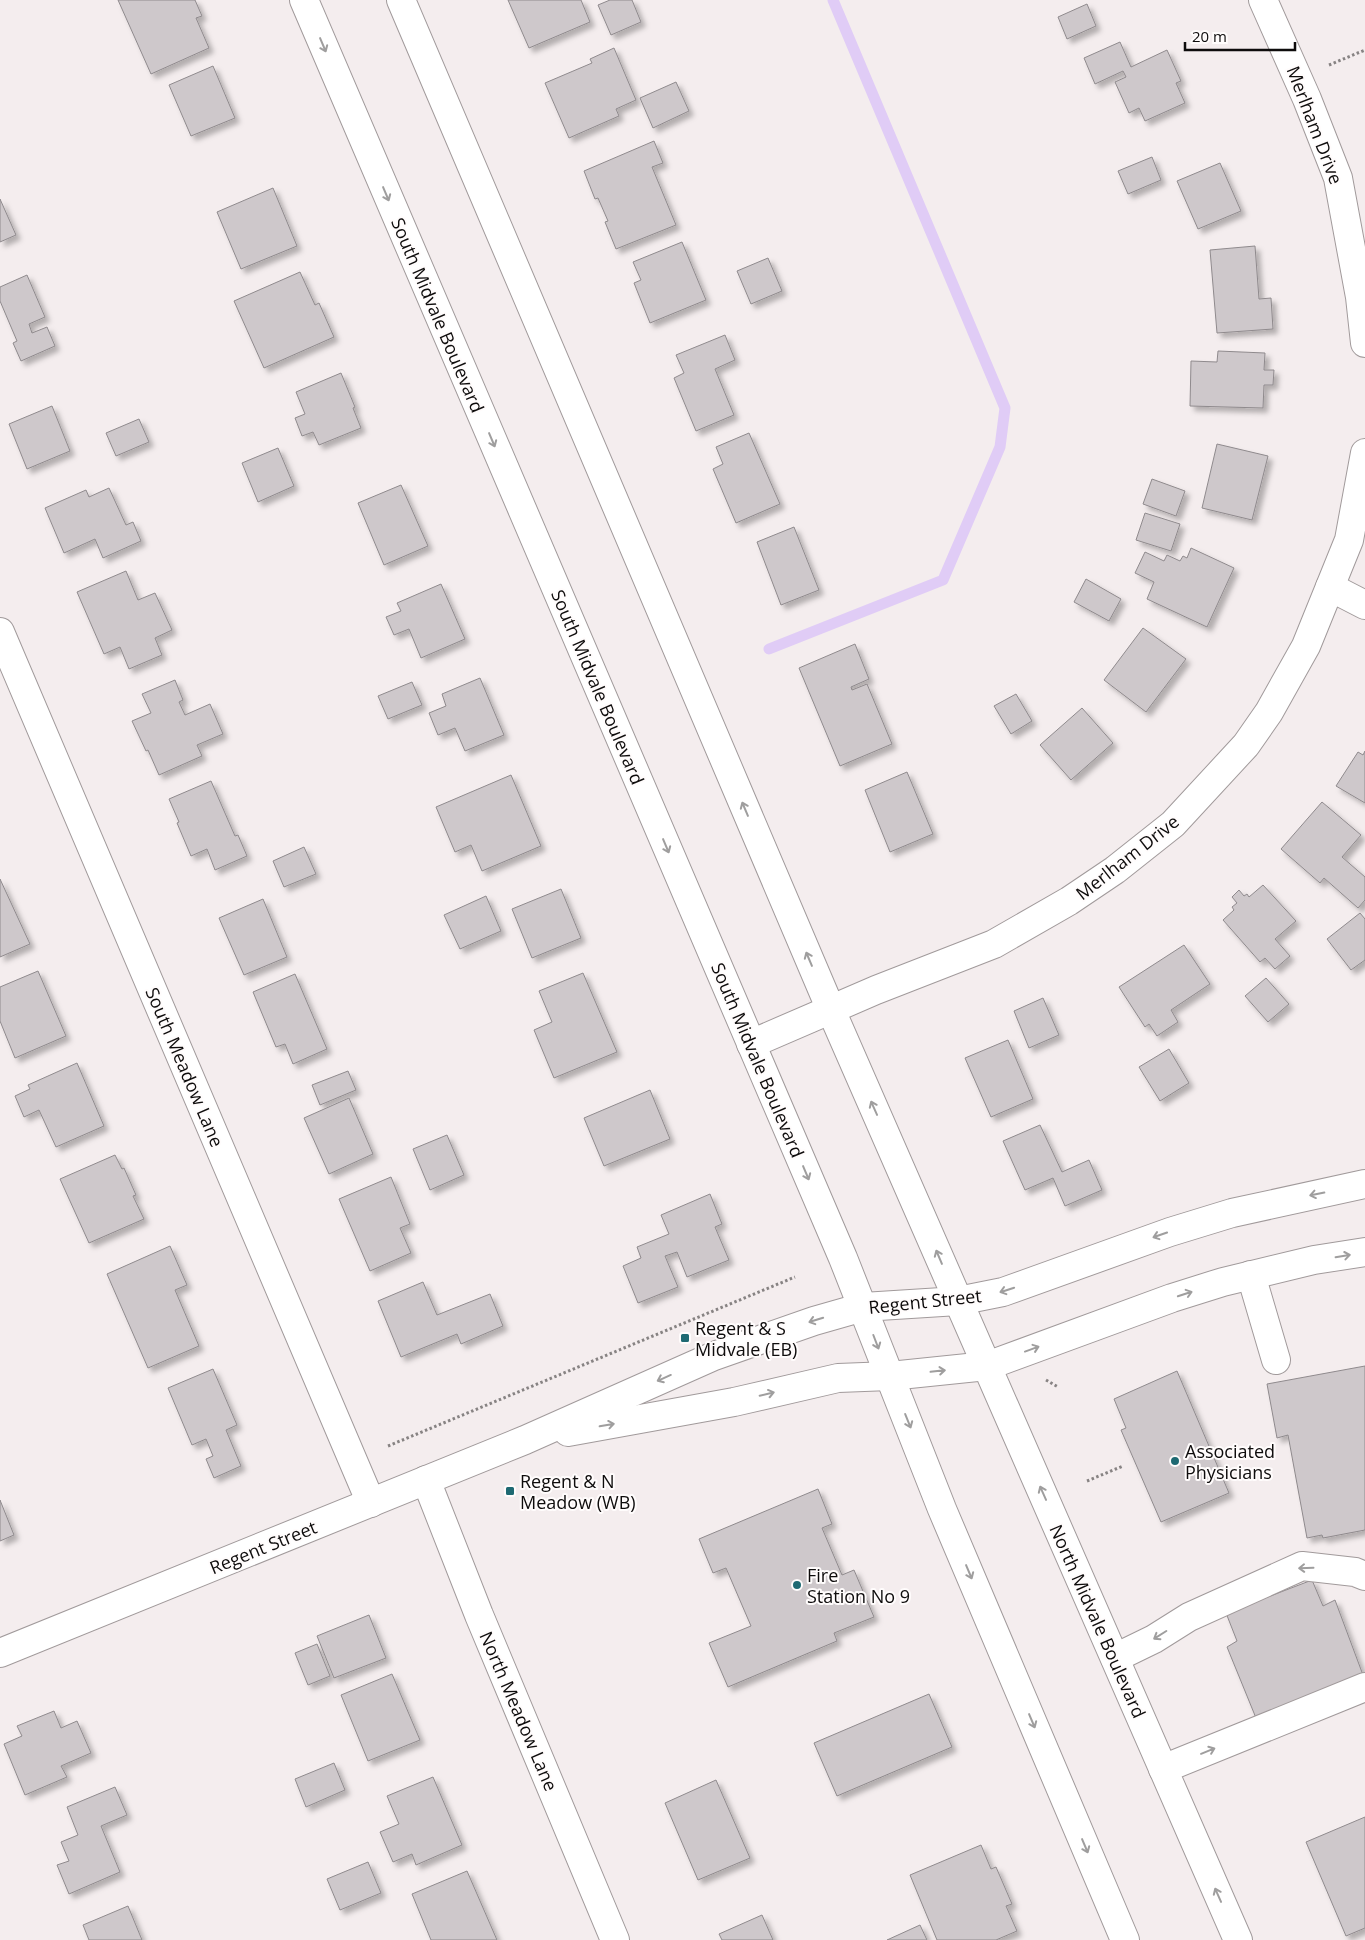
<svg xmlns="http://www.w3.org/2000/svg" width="1365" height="1940" viewBox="0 0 1365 1940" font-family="'Open Sans',sans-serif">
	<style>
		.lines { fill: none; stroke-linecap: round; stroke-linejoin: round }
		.stream { stroke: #e0ccf6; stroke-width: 11 }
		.building { fill: #cec8cb; stroke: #8f8a8d; filter: url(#shadow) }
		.minor-casing { stroke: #a19a9b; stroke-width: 30 }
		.major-casing { stroke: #a19a9b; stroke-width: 30 }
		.path { stroke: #878383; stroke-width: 3; stroke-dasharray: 2.5 2.5; stroke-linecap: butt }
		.minor { stroke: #fff; stroke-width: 28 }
		.major { stroke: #fff; stroke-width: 28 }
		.oneway { stroke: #9f9e9e }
		.poi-dot { fill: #1e6972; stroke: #fffcfc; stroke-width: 2 }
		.labels { text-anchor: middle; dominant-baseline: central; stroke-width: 4; stroke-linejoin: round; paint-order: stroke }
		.street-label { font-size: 18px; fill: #0e0c0c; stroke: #fffcfc }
		.poi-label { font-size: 18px; fill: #0e0c0c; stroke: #fffcfc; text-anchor: start }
	</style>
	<defs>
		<filter id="shadow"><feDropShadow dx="4.5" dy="4.5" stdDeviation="2.5" flood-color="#0004"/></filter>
	</defs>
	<rect width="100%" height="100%" fill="#f4edee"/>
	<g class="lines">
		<path class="stream" d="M769 649 943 580 1000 447 1005 408 833 0"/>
	</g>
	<g class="building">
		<path d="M118 0H195L202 16 196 18 209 48 151 74Z"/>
		<path d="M508 0H581L590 22 529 48Z"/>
		<path d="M610 0H632L641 22 611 35 598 5Z"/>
		<path d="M1087 4 1096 26 1067 39 1058 17Z"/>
		<path d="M1120 42 1131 67 1167 50 1181 81 1176 83 1185 103 1145 121 1139 108 1129 113 1115 82 1126 77 1123 71 1095 84 1084 58Z"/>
		<path d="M614 48 636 100 616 109 619 116 569 138 545 83 592 63 590 59Z"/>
		<path d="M213 66 235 118 191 136 169 85Z"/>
		<path d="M676 82 689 111 653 128 640 98Z"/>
		<path d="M654 141 663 163 652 167 676 225 616 249 605 222 608 221 598 198 595 199 584 171Z"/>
		<path d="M1152 157 1161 180 1128 194 1118 171Z"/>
		<path d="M1220 163 1241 211 1198 229 1177 181Z"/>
		<path d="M273 188 297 246 241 269 217 212Z"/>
		<path d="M0 199 16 235 0 242Z"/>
		<path d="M682 242 706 300 650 323 634 283 641 280 633 262Z"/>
		<path d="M1255 246 1259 299 1271 298 1273 329 1217 333 1210 250Z"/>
		<path d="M768 258 782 291 751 304 737 271Z"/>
		<path d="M300 272 315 305 319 303 334 337 264 368 234 301Z"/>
		<path d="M27 275 45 317 29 324 32 333 47 327 55 346 21 361 13 343 17 341 0 301V287Z"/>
		<path d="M725 335 735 360 715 369 734 415 696 431 674 378 684 373 676 355Z"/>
		<path d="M1218 351 1265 353 1264 370H1274L1273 385H1264L1263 408 1190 406 1191 361 1217 362Z"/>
		<path d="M341 373 355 407 353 408 361 428 319 445 313 432 302 436 295 418 305 414 296 392Z"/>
		<path d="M52 406 70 451 27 469 9 424Z"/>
		<path d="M139 419 149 442 116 456 106 433Z"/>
		<path d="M749 433 780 504 736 523 713 469 723 464 716 447Z"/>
		<path d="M1217 444 1268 456 1252 520 1202 508Z"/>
		<path d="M278 448 294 486 258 502 242 463Z"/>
		<path d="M1152 479 1185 491 1176 516 1143 504Z"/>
		<path d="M401 485 428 546 384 565 358 503Z"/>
		<path d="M109 488 126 525 133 522 141 541 103 558 95 539 64 553 45 508 86 490 89 497Z"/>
		<path d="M1145 513 1180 524 1171 551 1136 540Z"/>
		<path d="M794 527 819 590 781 605 757 542Z"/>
		<path d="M1191 548 1234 568 1207 627 1147 599 1154 582 1135 573 1145 552 1164 561 1167 555 1180 561 1183 556 1187 558Z"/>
		<path d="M126 571 138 600 155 593 172 630 155 638 162 655 129 669 120 647 104 654 77 592Z"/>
		<path d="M1086 579 1121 599 1109 621 1074 602Z"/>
		<path d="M441 584 465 639 421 658 409 629 394 635 386 617 401 611 397 603Z"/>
		<path d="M1143 628 1186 659 1146 712 1104 680Z"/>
		<path d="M855 644 869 679 851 687 852 690 867 684 892 744 840 766 799 668Z"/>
		<path d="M480 678 504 735 465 751 455 728 438 735 429 713 446 706 442 694Z"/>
		<path d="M175 680 183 700 179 702 185 715 210 704 223 734 197 745 202 756 159 775 148 750 146 751 132 721 151 713 142 694Z"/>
		<path d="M412 682 422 705 388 719 378 696Z"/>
		<path d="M1016 694 1032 721 1011 734 994 706Z"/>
		<path d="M1082 708 1113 743 1071 780 1040 745Z"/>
		<path d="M1365 751V803L1336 786 1358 752 1363 755Z"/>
		<path d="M907 772 933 834 890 852 865 790Z"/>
		<path d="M511 775 541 846 482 871 471 845 455 852 436 807Z"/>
		<path d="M211 781 235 836 238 835 247 856 215 870 207 849 191 856 177 823 179 822 169 799Z"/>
		<path d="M1322 802 1361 835 1342 857 1365 877V900L1358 908 1324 878 1320 883 1281 849Z"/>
		<path d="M304 847 316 874 284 887 273 861Z"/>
		<path d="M0 879 30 944 0 957Z"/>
		<path d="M1263 885 1296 921 1275 939 1290 956 1275 969 1265 958 1260 962 1223 920 1234 910 1232 907 1237 903 1232 897 1239 890 1244 896 1247 894 1249 897Z"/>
		<path d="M561 889 581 938 532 958 512 909Z"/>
		<path d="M486 896 501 931 460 949 444 915Z"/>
		<path d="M263 899 287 957 244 975 219 918Z"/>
		<path d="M1360 913 1365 919V960L1351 970 1327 939Z"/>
		<path d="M1184 945 1210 984 1171 1010 1178 1022 1157 1036 1149 1024 1145 1027 1119 987Z"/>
		<path d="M38 971 66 1036 15 1058 0 1021V987Z"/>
		<path d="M583 973 617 1052 554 1078 534 1030 552 1022 539 991Z"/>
		<path d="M295 974 327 1049 293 1064 285 1044 276 1047 253 992Z"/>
		<path d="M1266 978 1289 1004 1268 1022 1245 996Z"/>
		<path d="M1043 998 1059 1035 1029 1048 1014 1011Z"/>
		<path d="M1008 1040 1033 1099 991 1117 965 1058Z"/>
		<path d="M1169 1049 1189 1083 1160 1101 1139 1067Z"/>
		<path d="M77 1063 104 1126 56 1147 39 1110 24 1117 15 1096 30 1089 28 1085Z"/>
		<path d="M348 1071 356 1090 320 1105 312 1085Z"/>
		<path d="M650 1090 670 1139 604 1166 584 1118Z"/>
		<path d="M349 1098 373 1154 329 1174 304 1118Z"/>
		<path d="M1040 1125 1062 1172 1089 1160 1102 1190 1065 1206 1053 1178 1025 1190 1003 1141Z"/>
		<path d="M447 1135 464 1175 430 1190 413 1149Z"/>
		<path d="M115 1155 122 1169 124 1168 136 1195 133 1196 144 1219 89 1243 60 1179Z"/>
		<path d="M391 1177 410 1224 400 1228 411 1253 370 1271 339 1199Z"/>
		<path d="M710 1194 722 1224 715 1227 729 1260 687 1277 677 1252 665 1256 678 1287 638 1303 623 1266 641 1258 637 1247 669 1234 661 1215Z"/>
		<path d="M170 1246 187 1285 175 1290 199 1346 148 1368 107 1274Z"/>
		<path d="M423 1282 437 1315 490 1294 503 1326 461 1344 457 1334 401 1357 378 1301Z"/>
		<path d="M1365 1366V1530L1323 1538 1322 1535 1307 1538 1288 1435 1277 1438 1267 1384Z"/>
		<path d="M213 1369 237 1425 226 1430 241 1466 214 1478 206 1459 213 1456 206 1439 192 1445 168 1388Z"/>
		<path d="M1177 1371 1229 1493 1161 1522 1121 1430 1126 1428 1114 1399Z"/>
		<path d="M818 1489 832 1524 822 1528 842 1575 854 1570 874 1617 834 1633 837 1641 728 1687 709 1643 751 1626 726 1568 713 1573 699 1539Z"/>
		<path d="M0 1500 14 1535 0 1541Z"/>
		<path d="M1312 1580 1323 1606 1335 1600 1363 1675 1256 1718 1227 1647 1237 1641 1226 1613Z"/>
		<path d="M369 1615 386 1658 334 1678 317 1636Z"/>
		<path d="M317 1644 330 1676 308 1685 295 1653Z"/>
		<path d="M392 1674 420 1740 368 1761 341 1695Z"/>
		<path d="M929 1694 952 1747 837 1796 814 1743Z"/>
		<path d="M54 1711 61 1728 77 1721 91 1753 61 1766 67 1777 25 1795 4 1744 22 1736 17 1726Z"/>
		<path d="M334 1763 345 1790 306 1807 295 1779Z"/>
		<path d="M433 1777 462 1845 416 1865 412 1854 393 1862 380 1832 399 1824 387 1796Z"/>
		<path d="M716 1780 750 1858 698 1880 665 1803Z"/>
		<path d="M115 1787 127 1815 101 1826 120 1872 69 1894 57 1865 69 1861 61 1842 78 1835 67 1807Z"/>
		<path d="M1365 1817V1928L1346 1936 1306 1842Z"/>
		<path d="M981 1845 991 1869 996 1867 1012 1904 1006 1906 1017 1931 996 1940H937L910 1875Z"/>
		<path d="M368 1862 381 1893 340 1910 327 1879Z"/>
		<path d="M467 1871 497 1940H431L412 1894Z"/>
		<path d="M128 1906 142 1940H89L83 1925Z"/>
		<path d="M762 1915 773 1940H722L719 1934Z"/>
		<path d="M920 1925 927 1940H887Z"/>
	</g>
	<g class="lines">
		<defs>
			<g id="minor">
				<path d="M1263 0 1307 99 1338 178 1360 297 1365 343"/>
				<path d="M1330 587 1365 605"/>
				<path d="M0 632 371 1503"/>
				<path d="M751 1044 876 990 994 944 1069 901 1115 870 1173 824 1246 745 1269 712 1306 646 1349 540 1365 453"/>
				<path d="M1251 1275 1276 1360"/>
				<path d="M568 1432 734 1402 838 1378 890 1376 987 1366 1172 1298 1223 1282 1314 1260 1365 1252"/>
				<path d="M426 1480 479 1615 615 1940"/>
				<path d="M0 1653 525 1440 714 1356 814 1321 863 1307 958 1301 1003 1292 1170 1232 1232 1213 1365 1184"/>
				<path d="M1115 1658 1154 1639 1189 1617 1302 1566 1355 1572 1365 1576"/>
				<path d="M1163 1769 1365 1687"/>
			</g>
			<g id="major">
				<path d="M304 0 843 1258 942 1509 1125 1940"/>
				<path d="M401 0 831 1010 1238 1940"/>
			</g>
		</defs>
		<use href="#minor" class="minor-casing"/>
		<use href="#major" class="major-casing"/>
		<g class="path">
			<path d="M1329 65 1365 50"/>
			<path d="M1046 1380 1058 1387"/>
			<path d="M388 1446 795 1277"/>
			<path d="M1087 1481 1123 1466"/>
		</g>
		<use href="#minor" class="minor"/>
		<use href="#major" class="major"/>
	</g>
	<defs><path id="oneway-shaft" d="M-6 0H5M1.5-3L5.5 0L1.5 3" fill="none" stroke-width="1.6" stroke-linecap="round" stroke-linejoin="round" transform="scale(1.25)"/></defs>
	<g class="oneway">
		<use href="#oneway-shaft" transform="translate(323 45) rotate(67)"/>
		<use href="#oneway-shaft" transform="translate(386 194) rotate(67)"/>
		<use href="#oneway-shaft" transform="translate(492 440) rotate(67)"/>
		<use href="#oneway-shaft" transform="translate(745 809) rotate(-113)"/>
		<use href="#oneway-shaft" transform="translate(666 846) rotate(67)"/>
		<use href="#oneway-shaft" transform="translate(809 959) rotate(-113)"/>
		<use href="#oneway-shaft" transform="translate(874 1108) rotate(-114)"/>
		<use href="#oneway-shaft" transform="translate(806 1173) rotate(67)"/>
		<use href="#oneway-shaft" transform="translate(1317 1194) rotate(169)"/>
		<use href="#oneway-shaft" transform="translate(1160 1235) rotate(161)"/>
		<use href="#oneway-shaft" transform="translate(1343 1256) rotate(-9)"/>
		<use href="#oneway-shaft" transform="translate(939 1257) rotate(-113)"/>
		<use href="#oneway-shaft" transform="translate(1007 1290) rotate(162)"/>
		<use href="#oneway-shaft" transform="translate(1185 1294) rotate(-18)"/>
		<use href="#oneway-shaft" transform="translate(816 1320) rotate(163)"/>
		<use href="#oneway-shaft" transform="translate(876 1342) rotate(69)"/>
		<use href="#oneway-shaft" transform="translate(1032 1349) rotate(-20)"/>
		<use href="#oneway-shaft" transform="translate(938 1371) rotate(-6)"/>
		<use href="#oneway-shaft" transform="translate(664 1378) rotate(156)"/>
		<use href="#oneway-shaft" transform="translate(767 1394) rotate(-13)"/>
		<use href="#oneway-shaft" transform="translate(908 1421) rotate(68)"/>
		<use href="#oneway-shaft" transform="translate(607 1425) rotate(-10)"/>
		<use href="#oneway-shaft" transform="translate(1043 1493) rotate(-114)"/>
		<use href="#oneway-shaft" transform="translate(1306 1568) rotate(178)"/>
		<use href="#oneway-shaft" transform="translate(969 1572) rotate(67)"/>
		<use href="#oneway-shaft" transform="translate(1160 1635) rotate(148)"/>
		<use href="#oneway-shaft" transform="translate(1032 1721) rotate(67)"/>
		<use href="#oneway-shaft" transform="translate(1208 1751) rotate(-22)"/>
		<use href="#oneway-shaft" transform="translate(1085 1846) rotate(67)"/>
		<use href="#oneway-shaft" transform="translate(1218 1895) rotate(-114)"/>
	</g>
	<g class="poi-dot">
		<rect x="680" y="1333" width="10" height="10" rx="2.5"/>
		<circle cx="1175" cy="1461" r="5"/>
		<rect x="505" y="1486" width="10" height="10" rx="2.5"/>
		<circle cx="797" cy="1585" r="5"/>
	</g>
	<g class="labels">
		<g class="street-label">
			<text transform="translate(1315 125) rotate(69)">Merlham Drive</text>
			<text transform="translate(438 315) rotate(67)">South Midvale Boulevard</text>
			<text transform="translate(598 687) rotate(67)">South Midvale Boulevard</text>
			<text transform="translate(1127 857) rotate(-38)">Merlham Drive</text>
			<text transform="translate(758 1060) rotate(67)">South Midvale Boulevard</text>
			<text transform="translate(185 1067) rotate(67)">South Meadow Lane</text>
			<text transform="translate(925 1301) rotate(-6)">Regent Street</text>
			<text transform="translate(263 1547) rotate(-22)">Regent Street</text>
			<text transform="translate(1098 1621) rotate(66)">North Midvale Boulevard</text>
			<text transform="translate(519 1711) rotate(67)">North Meadow Lane</text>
		</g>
		<g class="poi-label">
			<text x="695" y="1328">Regent &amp; S<tspan x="695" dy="21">Midvale (EB)</tspan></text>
			<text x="1185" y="1451">Associated<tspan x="1185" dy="21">Physicians</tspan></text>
			<text x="520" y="1481">Regent &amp; N<tspan x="520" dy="21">Meadow (WB)</tspan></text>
			<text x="807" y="1575">Fire<tspan x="807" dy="21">Station No 9</tspan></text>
		</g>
	</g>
	<path d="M1185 42v8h110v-8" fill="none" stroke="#0e0c0c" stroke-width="2.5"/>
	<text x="1192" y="42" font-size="15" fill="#0e0c0c" stroke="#fffcfc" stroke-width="4" paint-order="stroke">20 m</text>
</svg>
